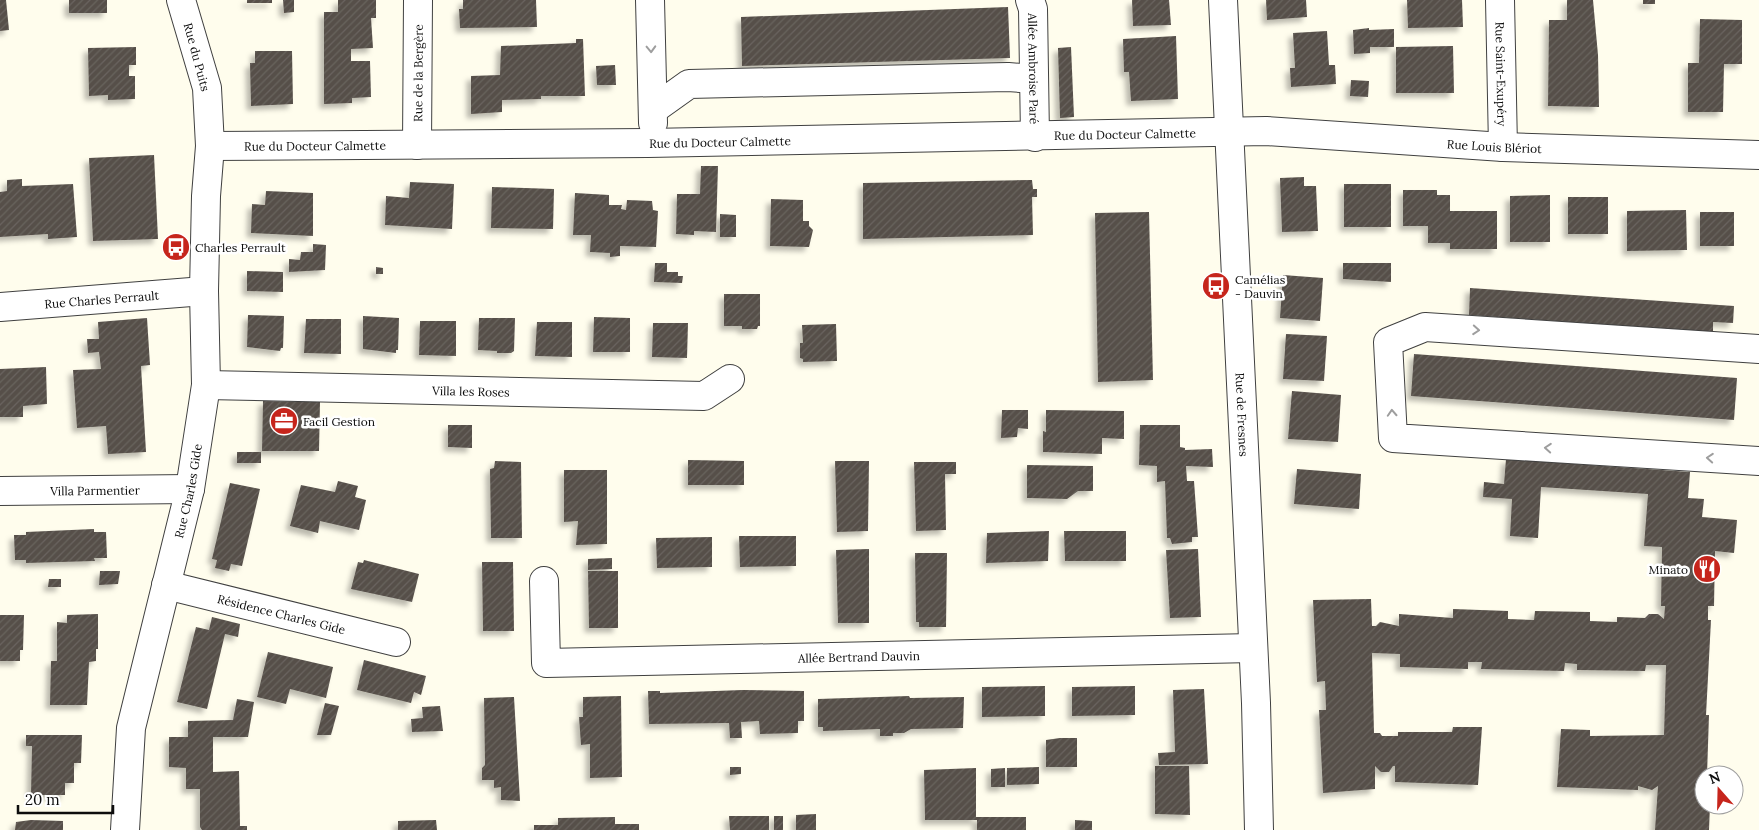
<svg xmlns="http://www.w3.org/2000/svg" width="1759" height="830" viewBox="0 0 1759 830" font-family="Lora,serif">
	<style>
		.building { fill: url(#building-hatch); filter: url(#shadow) }
		.lines { fill: none; stroke-linecap: round; stroke-linejoin: round }
		.minor-casing { stroke: #404040; stroke-width: 30 }
		.minor { stroke: #fff; stroke-width: 28 }
		.oneway { stroke: #9e9e9e }
		.labels { text-anchor: middle; dominant-baseline: central; stroke-width: 5; stroke-linejoin: round; paint-order: stroke }
		.street-label { font-size: 12px; fill: #0d0d0d; stroke: #fff }
		.poi-label { font-size: 12px; fill: #0d0d0d; stroke: #fff; text-anchor: start }
	</style>
	<defs>
		<pattern id="building-hatch" width="6" height="6" patternUnits="userSpaceOnUse" patternTransform="scale(1.25)"><rect width="6" height="6" fill="#564f49"/><path d="M-1 1l2-2M0 6l6-6M5 7l2-2" fill="none" stroke="#69645f"/></pattern>
		<filter id="shadow"><feDropShadow dx="-4.5" dy="4.5" stdDeviation="2.5" flood-color="#0004"/></filter>
	</defs>
	<rect width="100%" height="100%" fill="#fffded"/>
	<g class="building">
		<path d="M0 0H6L9 30 0 31Z"/>
		<rect x="69" y="0" width="38" height="13"/>
		<rect x="247" y="0" width="25" height="3"/>
		<path d="M283 0H294V12L284 13Z"/>
		<path d="M338 0H376V18H371L373 48 351 49V61H370L371 97 352 98V103L324 104V12H338Z"/>
		<path d="M463 0H536L537 27 460 28 459 9H463Z"/>
		<path d="M1132 0H1169L1171 25 1133 26Z"/>
		<path d="M1266 0H1306L1307 17 1267 20Z"/>
		<path d="M1407 0H1462L1463 27 1408 28Z"/>
		<path d="M1567 0H1593L1598 55 1599 107 1548 106 1549 20H1567Z"/>
		<rect x="1643" y="0" width="12" height="4"/>
		<path d="M1008 7 1010 58 742 66 741 17Z"/>
		<path d="M1700 19 1742 20V64H1724L1723 112H1688V63H1699Z"/>
		<path d="M1369 28V30L1394 29V47H1370V53L1354 54 1353 30Z"/>
		<path d="M1327 31 1329 65H1335L1336 84 1291 87 1290 68H1295L1293 33Z"/>
		<path d="M1176 36 1178 99 1131 101 1129 72H1124L1123 39Z"/>
		<path d="M576 39H583L585 96H541V99L502 100V112L471 114V76L500 75 501 46 576 43Z"/>
		<path d="M1453 46 1454 93H1396V47Z"/>
		<path d="M136 47V65H129V76H135V99L108 100V95L89 96 88 48Z"/>
		<path d="M1071 47 1074 117 1060 118 1058 48Z"/>
		<path d="M255 51H292L293 104 251 106 250 63H255Z"/>
		<path d="M615 65 616 85H597L596 66Z"/>
		<path d="M1351 80 1369 81 1368 97 1350 96Z"/>
		<path d="M154 155 158 239 93 241 89 158Z"/>
		<path d="M701 166H718L716 232 694 231V235L676 234 677 194H700Z"/>
		<path d="M1304 177V186H1316L1318 231 1282 232 1280 178Z"/>
		<path d="M22 179V186L73 184 77 237 48 239V234L0 237V192L7 191V180Z"/>
		<path d="M1032 180 1033 189H1037V197H1032L1033 235 863 239V183Z"/>
		<path d="M410 182 454 184 452 229 385 225 386 196 409 198Z"/>
		<rect x="1344" y="184" width="47" height="43"/>
		<path d="M492 187 554 189 553 229 491 228Z"/>
		<path d="M1403 190H1437V195H1450V211H1497V249H1450V243H1428V226H1403Z"/>
		<path d="M266 191 313 193V236L251 233 252 204 265 205Z"/>
		<path d="M575 193 609 195V205H622L621 209 626 210 627 200 652 201 653 210 658 211 656 247 620 246V256L610 257V253L590 252 591 235H573Z"/>
		<path d="M1550 195V242H1510V196Z"/>
		<rect x="1568" y="197" width="40" height="37"/>
		<path d="M771 199 803 200V221H809V226L813 230 809 247 770 246Z"/>
		<path d="M1686 210 1687 250 1627 251V211Z"/>
		<path d="M1149 212 1153 380 1098 382 1095 213Z"/>
		<rect x="1700" y="212" width="34" height="34"/>
		<path d="M720 214 736 215V237H720Z"/>
		<path d="M313 244 326 245 325 270 289 272V259L300 260 301 252H313Z"/>
		<path d="M655 263H667V272H678V276H683L682 283 654 282Z"/>
		<path d="M1343 263H1391V282L1343 279Z"/>
		<path d="M376 267 383 268V274H376Z"/>
		<path d="M247 271 283 272V292L247 291Z"/>
		<path d="M1283 275 1323 278 1320 321 1280 318Z"/>
		<path d="M1470 288 1734 306 1733 323 1713 322V332L1469 315Z"/>
		<path d="M724 294H760V326H758L757 329H742V326H724Z"/>
		<path d="M248 315 284 316 283 348H281L280 351 247 347Z"/>
		<path d="M363 316 399 318 398 350H396V353L363 349Z"/>
		<path d="M594 317 630 318V352H593Z"/>
		<path d="M147 318 150 365 141 366 146 452 108 454 106 426 77 428 73 370 101 369 99 352 88 353 87 339H99L98 322Z"/>
		<path d="M479 318H515L514 351 511 353H497V351L478 350Z"/>
		<path d="M306 319H341V354L304 353Z"/>
		<path d="M420 321H456V356L419 355Z"/>
		<path d="M537 322H572V357L535 356Z"/>
		<path d="M653 323H688L687 358 652 357Z"/>
		<path d="M836 324 837 361 803 362V359L800 358V343H803L802 325Z"/>
		<path d="M1286 334 1327 336 1324 381 1283 379Z"/>
		<path d="M1414 354 1737 378 1734 420 1411 396Z"/>
		<path d="M46 367 47 404 23 406V417H0V369Z"/>
		<path d="M1292 391 1341 395 1338 442 1288 439Z"/>
		<path d="M263 401 320 402 319 451H262Z"/>
		<path d="M1002 410H1028V429L1018 428 1017 437 1001 438Z"/>
		<path d="M1046 410 1124 411V439L1102 438V454L1043 452V431L1046 432Z"/>
		<path d="M448 425H472V448L448 447Z"/>
		<path d="M1140 425H1180V447L1185 448V450L1212 449 1213 467 1186 466 1187 481H1194L1198 537H1192V542L1172 544 1170 538H1167L1165 481 1157 482V466L1139 465Z"/>
		<rect x="237" y="452" width="24" height="11"/>
		<path d="M1506 459 1690 472 1688 498 1704 499 1702 517 1737 520 1734 553 1715 551 1714 606H1708V620H1711L1706 715H1709L1707 775H1704V805H1710L1709 830H1655L1658 786 1652 790 1638 786V790L1557 787 1561 729 1590 730V736L1664 735 1666 665H1646L1645 671 1577 670V664L1565 663 1564 671 1481 669 1482 662H1468V669L1400 667V654L1372 653 1374 733H1380L1382 736H1398V732H1452L1453 727H1482L1478 785 1395 782V766H1393L1389 772H1381L1375 766V789L1323 793 1319 710H1326L1325 681 1317 682 1313 600 1371 599 1372 626H1376L1380 622 1399 626V614L1453 618V609L1508 611V619L1534 620 1535 611 1590 612V621L1617 622V617L1645 618 1649 614H1658L1664 619 1665 606H1661L1662 547 1644 546 1648 494 1541 487 1538 538 1510 536 1512 499 1483 497 1484 482 1504 484Z"/>
		<path d="M688 460 744 461V485H688Z"/>
		<path d="M495 461 521 462 522 538H491L490 469 494 468Z"/>
		<path d="M835 461H869L868 531 837 532Z"/>
		<path d="M914 462H956V474H945L946 530 916 531Z"/>
		<path d="M1027 465 1093 466V491H1078L1067 499 1027 498Z"/>
		<path d="M1297 469 1361 474 1359 509 1294 504Z"/>
		<path d="M564 470H607V544L576 545 578 521 564 522Z"/>
		<path d="M338 481 358 486 355 497 366 500 359 530 320 521 318 533 290 526 301 485 335 492Z"/>
		<path d="M230 483 260 489 242 566 231 564 229 571 215 568 217 560 212 559Z"/>
		<path d="M94 529V532H106L107 558H94L95 561 26 563V560H15L14 535H26V532Z"/>
		<path d="M1049 531 1048 561 986 563 987 533Z"/>
		<path d="M1064 531H1126V561H1065Z"/>
		<path d="M739 536H796V566L740 567Z"/>
		<path d="M712 537V567L657 568 656 538Z"/>
		<path d="M869 549V623H838L836 550Z"/>
		<path d="M1198 549 1201 617 1170 618 1166 550Z"/>
		<path d="M915 553H947L946 627H919V622H916Z"/>
		<path d="M612 558V569L588 570V559Z"/>
		<path d="M364 560 419 574 412 602 351 589 358 562 363 563Z"/>
		<path d="M482 562H513L514 631H483Z"/>
		<path d="M100 571H120L118 584 99 585Z"/>
		<path d="M588 571H618V628H589Z"/>
		<path d="M49 579H61V587H48Z"/>
		<path d="M98 614V649H96V661L89 662 87 705H50L51 661H57V622L67 623V615Z"/>
		<path d="M0 615H24L23 650H20V661H0Z"/>
		<path d="M212 617 240 624 238 637 225 634 207 709 177 702 196 627 209 630Z"/>
		<path d="M268 652 333 667 326 698 290 689 286 704 257 697Z"/>
		<path d="M364 660 426 676 421 695 414 692 411 703 357 690Z"/>
		<path d="M1045 686V716L982 717V687Z"/>
		<path d="M1135 686V715L1072 716V687Z"/>
		<path d="M1204 689 1208 764 1159 765 1158 753 1175 752 1173 690Z"/>
		<path d="M743 690 804 691V721H798V733L760 734 759 721 741 722 742 738H730L729 723 649 724 648 691H660V693Z"/>
		<path d="M621 696 622 777 590 778V744L581 745 579 717H583V697Z"/>
		<path d="M909 696 910 698 964 697 963 728 911 729 904 733H893V736H880V729L823 731V727H818V699Z"/>
		<path d="M514 697 520 801 501 800V787L494 788V780H482V768L485 765 484 698Z"/>
		<path d="M237 699 254 702 248 737H213V772L239 771 240 826H247V830H202L200 827V789H186V768L169 767V737H188V721L233 720Z"/>
		<path d="M325 703 339 706 331 735H317Z"/>
		<path d="M440 706 443 731 412 732 411 719 423 718 422 707Z"/>
		<path d="M26 735H82L81 763H74V783H65V795H31L32 746H26Z"/>
		<path d="M1060 738H1077V767H1046V740Z"/>
		<path d="M1155 766H1189L1190 815 1155 814Z"/>
		<path d="M730 767H741V774L730 775Z"/>
		<path d="M1039 767V784L1007 785V768Z"/>
		<path d="M976 768V817H1026V830H977V820H925L924 770Z"/>
		<path d="M1005 768V787H991V769Z"/>
		<path d="M816 814V830H796V815Z"/>
		<path d="M729 816H769V830H730Z"/>
		<rect x="774" y="816" width="9" height="14"/>
		<path d="M615 817V824H639V830H534V825H558V818Z"/>
		<path d="M31 820 63 821V830H15L16 822Z"/>
		<path d="M436 820 437 830H398V821Z"/>
		<path d="M1075 820 1092 821V830H1075Z"/>
	</g>
	<g class="lines">
		<defs>
			<g id="minor">
				<path d="M650 0 653 123"/>
				<path id="s1" d="M1030 0 1033 9 1035 137"/>
				<path id="s2" d="M1223 0 1256 703 1259 830"/>
				<path id="s3" d="M1500 0 1503 147"/>
				<path d="M654 109 689 84 1008 77 1033 79"/>
				<path id="s4" d="M417 145 418 0"/>
				<path id="s5" d="M210 146 648 143 1266 131 1503 147 1759 155"/>
				<path id="s6" d="M0 307 204 291"/>
				<path d="M1759 349 1425 327 1388 342 1393 438 1759 461"/>
				<path id="s7" d="M206 385 704 396 730 379"/>
				<path id="s8" d="M0 491 190 489"/>
				<path id="s9" d="M544 581 546 663 1253 648"/>
				<path id="s10" d="M166 585 396 642"/>
				<path id="s11" d="M125 830 131 728 190 489 206 385 204 291 206 196 210 146 207 88 181 0"/>
			</g>
		</defs>
		<use href="#minor" class="minor-casing"/>
		<use href="#minor" class="minor"/>
	</g>
	<defs><path id="oneway-chevron" d="M-2-3.5L2.5 0L-2 3.5" fill="none" stroke-width="1.6" stroke-linecap="round" stroke-linejoin="round" transform="scale(1.25)"/></defs>
	<g class="oneway">
		<use href="#oneway-chevron" transform="translate(651 49) rotate(88)"/>
		<use href="#oneway-chevron" transform="translate(1476 330) rotate(4)"/>
		<use href="#oneway-chevron" transform="translate(1392 413) rotate(-93)"/>
		<use href="#oneway-chevron" transform="translate(1548 448) rotate(-176)"/>
		<use href="#oneway-chevron" transform="translate(1710 458) rotate(-176)"/>
	</g>
	<defs>
		<symbol id="bus-disc" viewBox="-11 -11 22 22"><circle r="9.5" fill="#c6251c" stroke="#fff"/><path d="M-5-6H5V4H4V6H2V4H-2V6H-4V4H-5ZM-3.5-4V0h7V-4ZM-3.5 1.2v1.5H-2V1.2ZM2 1.2v1.5H3.5V1.2Z" fill="#fff"/></symbol>
		<symbol id="office-disc" viewBox="-11 -11 22 22"><circle r="9.5" fill="#c6251c" stroke="#fff"/><path d="M-6-3h4V-5.5h4V-3h4V5H-6ZM-1-4.5V-3h2v-1.5ZM-6 0V1H6V0Z" fill="#fff"/></symbol>
		<symbol id="restaurant-disc" viewBox="-11 -11 22 22"><circle r="9.5" fill="#c6251c" stroke="#fff"/><path d="M-5-6h1v4h1v-4h1v4h1v-4h1v5L-1.5 .5V6h-2V.5L-5-1ZM5-6V6H3V1.5H1.5Q1.5-4 5-6Z" fill="#fff"/></symbol>
	</defs>
	<g fill-rule="evenodd">
		<use href="#bus-disc" x="160" y="231" width="32" height="32"/>
		<use href="#bus-disc" x="1200" y="270" width="32" height="32"/>
		<use href="#office-disc" x="268" y="405" width="32" height="32"/>
		<use href="#restaurant-disc" x="1691" y="553" width="32" height="32"/>
	</g>
	<g class="labels">
		<g class="street-label">
			<text transform="translate(197 57) rotate(75)">Rue du Puits</text>
			<text stroke="none"><textPath href="#s1" startOffset="69">Allée Ambroise Paré</textPath></text>
			<text stroke="none"><textPath href="#s4" startOffset="72">Rue de la Bergère</textPath></text>
			<text stroke="none"><textPath href="#s3" startOffset="74">Rue Saint-Exupéry</textPath></text>
			<text stroke="none"><textPath href="#s5" startOffset="915">Rue du Docteur Calmette</textPath></text>
			<text stroke="none"><textPath href="#s5" startOffset="510">Rue du Docteur Calmette</textPath></text>
			<text stroke="none"><textPath href="#s5" startOffset="105">Rue du Docteur Calmette</textPath></text>
			<text stroke="none"><textPath href="#s5" startOffset="1285">Rue Louis Blériot</textPath></text>
			<text stroke="none"><textPath href="#s6" startOffset="102">Rue Charles Perrault</textPath></text>
			<text stroke="none"><textPath href="#s7" startOffset="265">Villa les Roses</textPath></text>
			<text stroke="none"><textPath href="#s2" startOffset="415">Rue de Fresnes</textPath></text>
			<text stroke="none"><textPath href="#s8" startOffset="95">Villa Parmentier</textPath></text>
			<text stroke="none"><textPath href="#s11" startOffset="346">Rue Charles Gide</textPath></text>
			<text stroke="none"><textPath href="#s10" startOffset="119">Résidence Charles Gide</textPath></text>
			<text stroke="none"><textPath href="#s9" startOffset="395">Allée Bertrand Dauvin</textPath></text>
		</g>
		<g class="poi-label">
			<text x="195" y="247">Charles Perrault</text>
			<text x="1235" y="279">Camélias<tspan x="1235" dy="14">- Dauvin</tspan></text>
			<text x="303" y="421">Facil Gestion</text>
			<text x="1688" y="569" text-anchor="end">Minato</text>
		</g>
	</g>
	<g transform="translate(1719 790) rotate(340)"><circle r="24" fill="#ffffff" stroke="#9e9e9e"/>
	<path d="M0-4L9 19L0 12L-9 19Z" fill="#c6251c"/>
	<text y="-8" font-size="14" font-weight="bold" text-anchor="middle" fill="#0d0d0d">N</text>
	</g>
	<path d="M18 805v8h95v-8" fill="none" stroke="#0d0d0d" stroke-width="2.5"/>
	<text x="25" y="805" font-size="15" fill="#0d0d0d" stroke="#ffffff" stroke-width="4" paint-order="stroke">20 m</text>
</svg>
